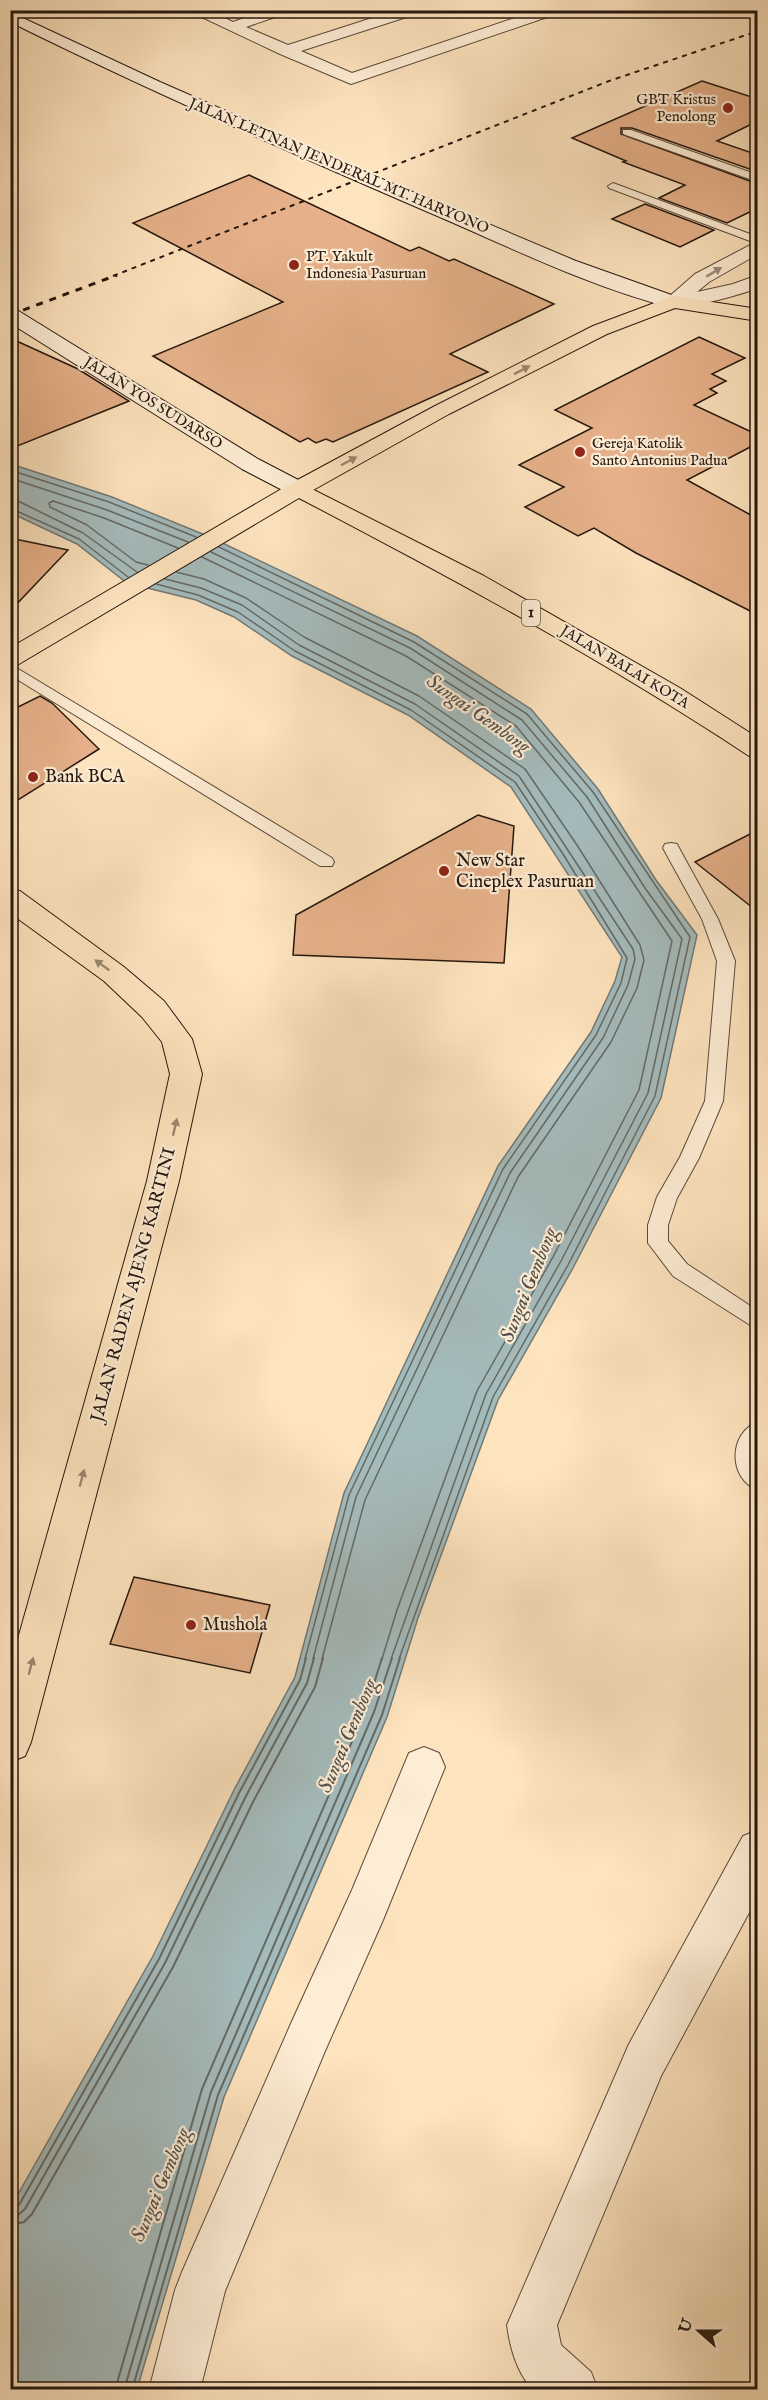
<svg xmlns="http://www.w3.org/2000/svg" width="768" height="2400" viewBox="0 0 768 2400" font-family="'IM FELL English',serif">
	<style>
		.water { fill: #a4bbbc; stroke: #717976; stroke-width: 1.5 }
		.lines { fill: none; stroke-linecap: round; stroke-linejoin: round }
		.shore-far1 { stroke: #646965; stroke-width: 1.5 }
		.shore { stroke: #646965; stroke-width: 2 }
		.building { fill: #e6b18a; stroke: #24170e; stroke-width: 1.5 }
		.service-casing { stroke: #5a4a3a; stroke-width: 2 }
		.minor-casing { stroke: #5a4a3a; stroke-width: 2 }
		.tertiary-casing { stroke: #5a4a3a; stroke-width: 2 }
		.secondary-casing { stroke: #24170e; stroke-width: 2 }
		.primary-casing { stroke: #24170e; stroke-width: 2 }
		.trunk-casing { stroke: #24170e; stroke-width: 2 }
		.service { fill: #feedd5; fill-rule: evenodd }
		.minor { fill: #feedd5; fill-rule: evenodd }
		.tertiary { fill: #feedd5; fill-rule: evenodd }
		.secondary { fill: #feedd5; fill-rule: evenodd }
		.primary { fill: #fde3be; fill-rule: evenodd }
		.trunk { fill: #fde3be; fill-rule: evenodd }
		.rail-far1 { stroke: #24170e; stroke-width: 2; stroke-dasharray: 5 5; stroke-linecap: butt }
		.rail { stroke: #24170e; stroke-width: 3; stroke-dasharray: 7 7; stroke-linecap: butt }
		.oneway { fill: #9c8d7b }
		.oneway2 { fill: #9b876f }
		.poi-dot { fill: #8f2418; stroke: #feedd5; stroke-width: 2 }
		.labels { text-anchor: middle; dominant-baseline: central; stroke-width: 4.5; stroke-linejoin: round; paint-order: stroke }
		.far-poi-label { font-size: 15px; fill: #24170e; stroke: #feedd5; text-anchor: start }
		.far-street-label { font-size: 15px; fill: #24170e; stroke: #feedd5 }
		.shield { fill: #feedd5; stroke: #65574a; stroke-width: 1.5 }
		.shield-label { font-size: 16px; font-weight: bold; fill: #24170e }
		.poi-label { font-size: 18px; fill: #24170e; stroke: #feedd5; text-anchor: start }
		.street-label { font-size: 18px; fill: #24170e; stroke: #feedd5 }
		.water-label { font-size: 20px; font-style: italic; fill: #51504b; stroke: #feedd5 }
	</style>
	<rect width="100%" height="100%" fill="#fde3be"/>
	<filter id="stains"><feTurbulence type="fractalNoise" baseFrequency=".00333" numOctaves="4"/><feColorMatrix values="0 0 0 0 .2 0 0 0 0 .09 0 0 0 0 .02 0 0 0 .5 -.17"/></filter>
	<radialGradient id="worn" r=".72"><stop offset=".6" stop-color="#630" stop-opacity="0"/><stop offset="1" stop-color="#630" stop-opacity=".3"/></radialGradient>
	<path class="water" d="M11 464 112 497 210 537 417 636 531 709 598 789 656 880 697 935 661 1098 573 1268 498 1400 418 1618 387 1717 224 2097 137 2389H11L10 2210 13 2203 153 1956 234 1790 295 1677 344 1493 498 1166 591 1032 615 981 622 957 511 787 408 715 292 656 234 617 196 600 127 583 77 544 11 513Z"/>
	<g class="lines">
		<g class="shore-far1">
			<path d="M10 470 109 502 196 537"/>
			<path d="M10 478 107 510 188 542"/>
			<path d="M10 500 18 501 83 533 137 572"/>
			<path d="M10 508 79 539 128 577"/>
			<path d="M219 547 414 642 527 714 593 792 690 937 655 1096 568 1265 493 1397 399 1659"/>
			<path d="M211 552 410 648 522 720 587 797 645 888 682 939 648 1093 561 1261 486 1394 391 1659"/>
			<path d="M202 557 406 656 516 726 579 802 672 941 639 1090 553 1257 477 1391 397 1610 382 1659"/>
			<path d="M148 565 136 562 87 525 50 507 49 503 53 501 104 518 178 548"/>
			<path d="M176 572 204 579 246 598 304 637 419 696 525 769 577 845 640 945 644 960 637 988 611 1042 518 1177 365 1500 322 1659"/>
			<path d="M165 579 201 588 242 605 299 645 415 704 519 776 633 949 635 959 628 985 603 1038 510 1173 356 1497 313 1659"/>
			<path d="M156 584 198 595 238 612 295 651 411 710 515 782 563 854 627 958 621 983 596 1035 503 1169 349 1495 305 1659"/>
		</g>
		<g class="shore">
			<path d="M10 2208 19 2205 159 1959 239 1793 300 1680 306 1658"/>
			<path d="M10 2216 18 2215 25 2209 165 1963 246 1796 307 1683 314 1658"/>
			<path d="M10 2225 24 2222 32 2214 173 1967 254 1800 315 1687 323 1658"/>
			<path d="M115 2390 202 2089 366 1709 382 1658"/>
			<path d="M124 2390 211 2092 374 1712 392 1658"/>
			<path d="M132 2390 218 2095 382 1715 400 1658"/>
		</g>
	</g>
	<g class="building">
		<path d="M702 81 758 99V121L717 141 758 155V172L632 128H621V134L758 184V208L727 223 659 198 685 185 623 162 626 161 572 138Z"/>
		<path d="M249 175 410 251 419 247 449 261 454 259 554 304 450 354 488 372 333 442 326 439 316 443 308 438 300 442 153 356 283 302 133 223Z"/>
		<path d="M645 204 714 230 680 247 612 219Z"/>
		<path d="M699 337 745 358 712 374 726 381 710 389 717 393 694 405 758 435V443L687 480 758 519V615L636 553 594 528 578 536 525 507 564 487 519 465 592 428 555 410Z"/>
		<path d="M10 338 78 369 129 401 10 449Z"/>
		<path d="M10 538 68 550 10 611Z"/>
		<path d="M40 696 52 703 99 749 10 805V711Z"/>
		<path d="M478 815 514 826 504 963 293 955 296 915Z"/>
		<path d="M758 830V912L695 862Z"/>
		<path d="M134 1577 270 1605 250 1673 110 1644Z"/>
	</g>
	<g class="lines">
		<defs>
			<g id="service">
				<path d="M623 130H631L758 175V182L623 134Z"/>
				<path d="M613 183 758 237V244L609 188 608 186Z"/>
				<path d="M10 664 332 858 334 862 332 866H320L10 675Z"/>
				<path d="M671 843 677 844 679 848 718 919 735 961 723 1101 699 1158 677 1198 668 1225V1241L687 1264 758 1311V1330L673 1276 648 1243V1225L657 1197 680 1157 705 1101 717 961 702 919 663 848 665 844Z"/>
				<path d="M758 1422V1490C728 1480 728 1432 758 1422Z"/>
			</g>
			<g id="minor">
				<path d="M187 10H208L233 22 266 10H289L287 13 246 27 288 45 397 10H421L419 13 301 51 352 73 538 10H561L559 13 351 84 280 54Z"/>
				<path d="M424 1747 439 1753 445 1767 383 1920 325 2051 225 2291 200 2390H149L175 2290 182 2272 293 2019 352 1890 409 1753Z"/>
				<path d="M758 1830V1896L661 2076 557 2325 561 2345 591 2372 598 2390H533C517 2373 510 2348 507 2325L629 2044 743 1836Z"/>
			</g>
			<path id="tertiary" d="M758 241V254L709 282 697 292 733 284 758 275V288C739 295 684 311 666 306L663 302 695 274Z"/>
			<g id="secondary">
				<path d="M10 12 160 82 356 168 576 261 680 298 683 302 680 306 673 308C589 287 508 246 428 212 287 151 148 90 10 22Z"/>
				<path d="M10 308 17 310 258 459 306 484 309 489 306 494 298 496 290 494 242 469 10 323Z"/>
			</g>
			<g id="primary">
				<path d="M673 296 758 309V321L675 308 607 334 449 414 306 494 298 496 290 494 287 489 290 484 435 406 593 326Z"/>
				<path d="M10 889 20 891 124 967 164 1001 192 1039 202 1074 179 1181 31 1742 25 1756 10 1762V1667L147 1181 170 1074 162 1042 142 1017 104 981 10 913Z"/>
			</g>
			<path id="trunk" d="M298 482 484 576 680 688 758 738V758L749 756C604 660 452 578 299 498L19 664 10 666V648L290 484Z"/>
		</defs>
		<use href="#service" class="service-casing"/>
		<use href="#minor" class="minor-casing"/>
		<use href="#tertiary" class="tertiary-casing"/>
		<use href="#secondary" class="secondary-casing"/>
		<use href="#primary" class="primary-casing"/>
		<use href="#trunk" class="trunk-casing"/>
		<use href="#service" class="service"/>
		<use href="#minor" class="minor"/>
		<use href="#tertiary" class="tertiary"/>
		<use href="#secondary" class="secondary"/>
		<use href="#primary" class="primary"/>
		<use href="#trunk" class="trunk"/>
		<path class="rail-far1" d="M113 276 609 81 758 31"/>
		<path class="rail" d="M10 315 117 275"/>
	</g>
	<defs><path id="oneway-solid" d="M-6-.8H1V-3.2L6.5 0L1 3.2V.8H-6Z" transform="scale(1.5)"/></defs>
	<use class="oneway" href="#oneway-solid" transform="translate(714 272) rotate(-31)"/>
	<g class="oneway2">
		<use href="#oneway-solid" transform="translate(522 370) rotate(-27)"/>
		<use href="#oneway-solid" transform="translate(349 461) rotate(-28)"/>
		<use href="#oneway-solid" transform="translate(102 965) rotate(-144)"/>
		<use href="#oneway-solid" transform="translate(175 1127) rotate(-77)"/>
		<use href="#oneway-solid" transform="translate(82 1478) rotate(-75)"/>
		<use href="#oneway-solid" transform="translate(31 1666) rotate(-75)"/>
	</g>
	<g class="poi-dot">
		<circle cx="728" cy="108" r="6"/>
		<circle cx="294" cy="265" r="6"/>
		<circle cx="580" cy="452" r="6"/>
		<circle cx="33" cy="777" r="6"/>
		<circle cx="444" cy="871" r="6"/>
		<circle cx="191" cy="1625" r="6"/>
	</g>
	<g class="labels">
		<g class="far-poi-label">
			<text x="716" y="99" text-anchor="end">GBT Kristus<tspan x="716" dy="17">Penolong</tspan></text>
			<text x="306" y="256">PT. Yakult<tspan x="306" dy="17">Indonesia Pasuruan</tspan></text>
			<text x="592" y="443">Gereja Katolik<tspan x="592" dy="17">Santo Antonius Padua</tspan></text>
		</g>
		<g class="far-street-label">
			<text transform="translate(339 166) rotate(23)">JALAN LETNAN JENDERAL MT. HARYONO</text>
			<text transform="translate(153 403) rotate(32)">JALAN YOS SUDARSO</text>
			<text transform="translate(625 667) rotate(31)">JALAN BALAI KOTA</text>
		</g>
		<rect class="shield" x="522" y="600" width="18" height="26" rx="4.5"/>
		<g class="shield-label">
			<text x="531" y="613">1</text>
		</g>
		<g class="poi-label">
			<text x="45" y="777">Bank BCA</text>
			<text x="456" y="861">New Star<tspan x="456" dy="21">Cineplex Pasuruan</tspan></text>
			<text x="203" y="1625">Mushola</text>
		</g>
		<g class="street-label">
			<text transform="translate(134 1285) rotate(-75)">JALAN RADEN AJENG KARTINI</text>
		</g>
		<g class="water-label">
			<text transform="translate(478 714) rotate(35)">Sungai Gembong</text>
			<text transform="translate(529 1285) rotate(-68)">Sungai Gembong</text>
			<text transform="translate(348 1736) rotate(-67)">Sungai Gembong</text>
			<text transform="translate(161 2185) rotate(-67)">Sungai Gembong</text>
		</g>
	</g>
	<rect width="768" height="2400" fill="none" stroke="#fde3be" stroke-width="36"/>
	<rect x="12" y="12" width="744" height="2376" fill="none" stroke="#24170e" stroke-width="3"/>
	<rect x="18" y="18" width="732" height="2364" fill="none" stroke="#24170e" stroke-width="1.5"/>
	<g transform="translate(699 2331) rotate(291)" stroke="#feedd5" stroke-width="4.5" paint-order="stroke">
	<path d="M0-4.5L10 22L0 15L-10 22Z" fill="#24170e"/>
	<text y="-9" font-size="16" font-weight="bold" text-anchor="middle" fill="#24170e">U</text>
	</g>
	<rect width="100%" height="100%" filter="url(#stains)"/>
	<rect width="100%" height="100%" fill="url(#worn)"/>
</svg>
